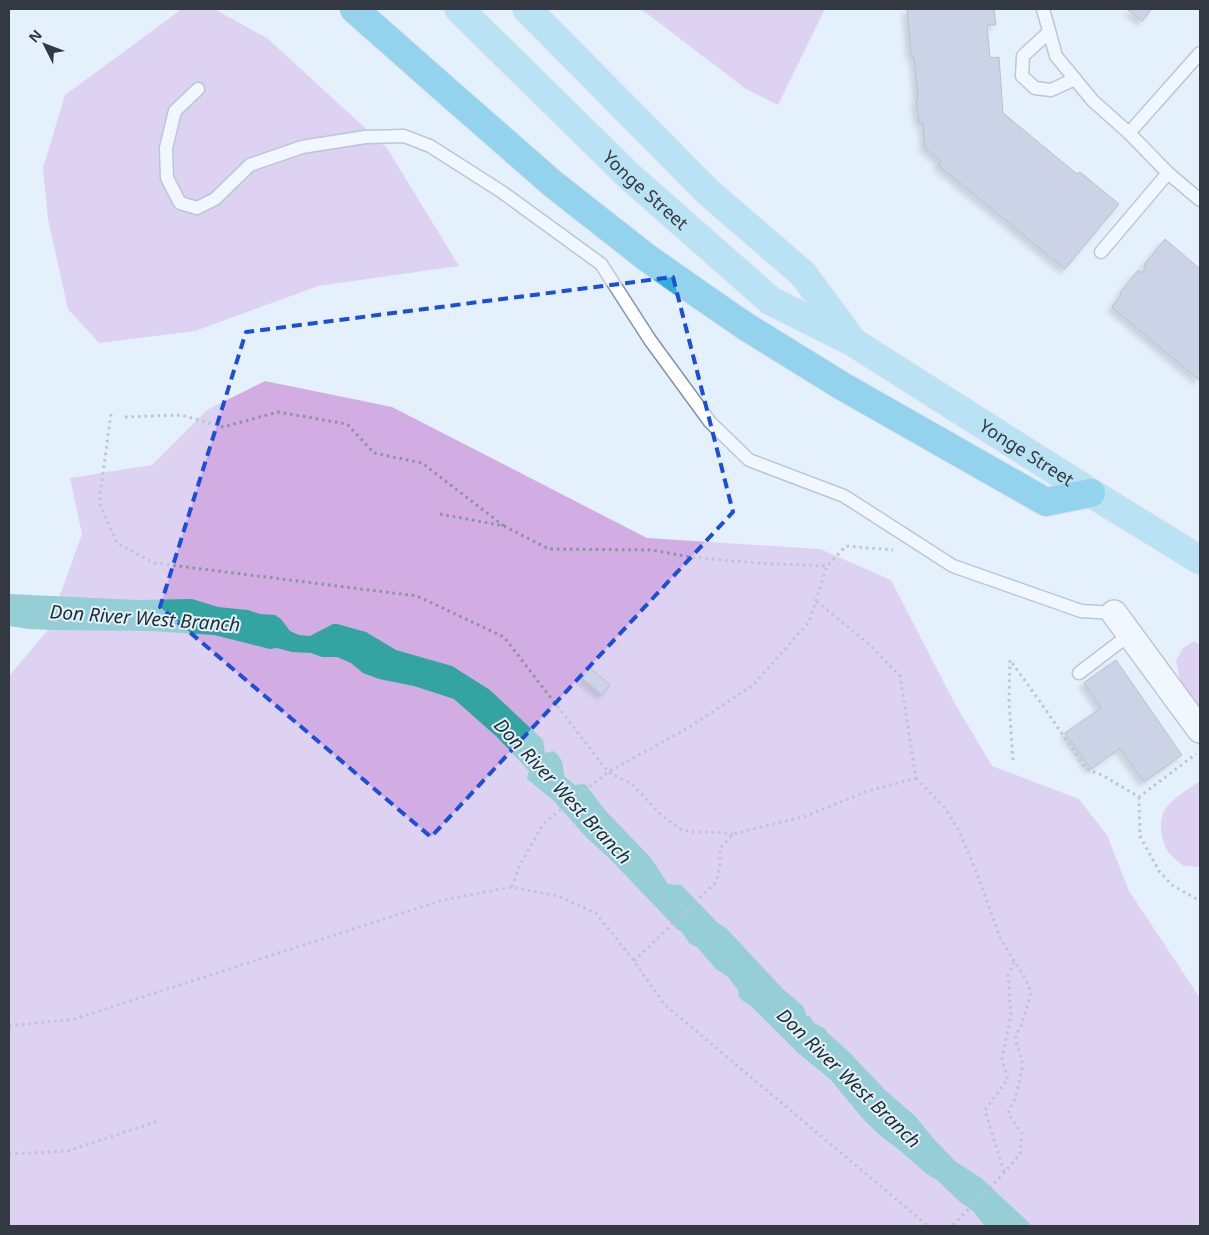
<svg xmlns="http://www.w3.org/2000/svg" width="1209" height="1235" viewBox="0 0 1209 1235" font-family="'Noto Sans',sans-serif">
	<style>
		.green { fill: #d2ade4 }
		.water { fill: #34a4a3 }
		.building { fill: #afb0c9; stroke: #82839b; filter: url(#shadow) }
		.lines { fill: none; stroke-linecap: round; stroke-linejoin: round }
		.service-casing { stroke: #8394a9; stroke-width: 15 }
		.minor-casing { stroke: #8394a9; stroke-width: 28 }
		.primary-casing { stroke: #cecfd2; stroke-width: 30 }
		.motorway-casing { stroke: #cecfd2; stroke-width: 30 }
		.path { stroke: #8a939e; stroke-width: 3; stroke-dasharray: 2.5 4; stroke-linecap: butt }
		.service { stroke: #fff; stroke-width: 12 }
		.minor { stroke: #fff; stroke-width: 25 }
		.primary { stroke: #84d0e8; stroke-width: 28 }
		.motorway { stroke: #32b0d9; stroke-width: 28 }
		.marked { fill: none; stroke: #1d4ed8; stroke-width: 4; stroke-dasharray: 10 6; stroke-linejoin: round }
		.labels { text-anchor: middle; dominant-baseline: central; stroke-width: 4; stroke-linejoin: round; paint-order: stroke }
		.street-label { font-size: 18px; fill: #323942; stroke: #e5f0fd }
		.water-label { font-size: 19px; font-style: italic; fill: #1a2e2d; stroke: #e5f0fd }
	</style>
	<defs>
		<filter id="shadow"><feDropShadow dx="-4.5" dy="4.5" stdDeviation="2.5" flood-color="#0004"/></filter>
	</defs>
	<rect width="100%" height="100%" fill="#e5f0fd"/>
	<g class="green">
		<path d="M182 9H214L267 38 387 148 459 266 318 286 195 331 99 343 68 309 48 219 43 168 65 95Z"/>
		<path d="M641 9H825L778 105 746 89Z"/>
		<path d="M265 381 392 407 647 538 820 549 891 580 954 702 992 766 1079 799 1107 835 1129 891 1200 998V1226H9V676L47 631 82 534 70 478 152 465 207 410Z"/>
		<path d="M1194 641 1200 645V708L1193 702 1180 680 1176 661 1183 648Z"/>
		<path d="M1200 782V867L1183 866C1179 862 1173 858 1169 853 1162 844 1158 822 1164 811 1170 800 1187 790 1197 783Z"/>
	</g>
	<path class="water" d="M9 594 137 600 192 599 218 607 248 610 260 614 275 615 281 619 290 631 299 635 310 636 333 624H337L366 632 396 650 452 666 490 690 543 740 545 753 553 751C563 758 563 765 564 776L575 785 585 784 605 810 651 858 668 884 681 885 718 923 727 929 783 989 803 1006 807 1016H810L814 1023 824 1028 828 1033 850 1053 885 1090 916 1117 933 1138 956 1162 981 1178 1024 1218 1032 1226H985L973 1211 959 1201 937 1180 927 1174 898 1149 883 1138 864 1120 830 1079 798 1053 751 1006 742 1000 739 997 738 990 728 977 716 969 697 947 690 944 682 932 677 929 609 858 587 838 553 800 527 779 529 771 497 737 454 699 414 686 379 679 363 673 351 663 337 657H322L311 653 292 652 277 648 270 649 214 635 150 631 57 630 29 629 9 626Z"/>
	<g class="building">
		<path d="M907 9H994L996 25H987L990 58 999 57 1003 113 1077 174 1080 172 1119 204 1065 269 938 165 941 161 925 148 923 123H919L916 100H918L914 57 911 56Z"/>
		<path d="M1127 9H1152L1142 21Z"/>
		<path d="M1165 239 1200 269V381L1112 307 1121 295 1120 293 1138 270 1142 273 1146 267 1144 265Z"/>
		<path d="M1116 660 1182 755 1144 782 1120 748 1091 769 1065 733 1101 708 1084 683Z"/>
		<path d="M590 668 610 685 602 695 582 678Z"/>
	</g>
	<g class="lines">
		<defs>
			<g id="service">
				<path d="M1043 9 1056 56 1093 101 1129 133 1168 173 1200 200"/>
				<path d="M1049 32 1023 56 1022 76 1035 88 1051 90 1075 79"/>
				<path d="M198 89 175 111 166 148 167 178 180 203 197 208 215 199 250 165 302 147 365 137 404 136 430 146 502 192 601 264 650 340 710 422 749 460 844 496 953 566 1081 611 1114 613"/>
				<path d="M1129 133 1200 53"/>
				<path d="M1101 252 1168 173"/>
				<path d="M1079 673 1129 635"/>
			</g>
			<path id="minor" d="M1114 613 1200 730"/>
			<g id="primary">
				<path id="s1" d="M459 9 629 176 771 301 853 342 1091 493 1200 560"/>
				<path d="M527 9 708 192 803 274 851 339"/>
			</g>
			<path id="motorway" d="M354 9 432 78 553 184 646 257 700 295 745 326 842 386 1046 502 1091 493"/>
		</defs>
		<use href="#service" class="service-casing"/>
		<use href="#minor" class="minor-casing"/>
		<use href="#primary" class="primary-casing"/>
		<use href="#motorway" class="motorway-casing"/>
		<g class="path">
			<path d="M111 414 99 502 117 543 154 563 417 596 504 637 608 772 632 784 662 816 682 830 694 832H712L733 834"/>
			<path d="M125 417 181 415 223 427 278 412 347 424 374 453 422 463 504 526"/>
			<path d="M440 514 504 526 549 549 652 550 690 557 757 563 827 566"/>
			<path d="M1013 760 1009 702 1010 660 1041 703 1086 769 1102 775 1139 797 1196 754"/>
			<path d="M916 778 944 807 958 829 977 873 1000 938 1025 978 1031 992 1021 1027 1016 1034V1042L1022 1061V1070L1015 1099 1008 1113 1022 1134 1020 1154 1004 1173 952 1226"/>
			<path d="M1139 797 1140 836 1159 871 1172 885 1200 901"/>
			<path d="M512 887 519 867 543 824 608 772 688 728 753 685 809 622 827 566 846 546 893 550"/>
			<path d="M634 961 716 882 720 865V848L733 834 806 816 868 791 916 778 900 676 869 644 816 601"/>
			<path d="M9 1026 74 1019 443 900 512 887 558 896 596 913 634 961 664 1004 928 1226"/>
			<path d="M9 1154 68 1151 158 1121"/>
			<path d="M1004 1172 985 1110 1008 1079 1002 1059 1011 1014 1008 975 1014 962"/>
		</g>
		<use href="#service" class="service"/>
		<use href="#minor" class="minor"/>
		<use href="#primary" class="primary"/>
		<use href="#motorway" class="motorway"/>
	</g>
	<path d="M0 0H1209V1235H0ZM673 277 733 512 431 837 160 607 246 332Z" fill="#e5f0fd" fill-opacity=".55" fill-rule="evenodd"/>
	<path class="marked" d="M673 277 733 512 431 837 160 607 246 332Z"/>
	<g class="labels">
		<g class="street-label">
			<text stroke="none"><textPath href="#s1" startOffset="260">Yonge Street</textPath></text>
			<text stroke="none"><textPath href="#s1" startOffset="725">Yonge Street</textPath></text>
		</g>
		<g class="water-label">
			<text transform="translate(145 618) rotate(4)">Don River West Branch</text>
			<text transform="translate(563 791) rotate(47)">Don River West Branch</text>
			<text transform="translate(849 1078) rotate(44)">Don River West Branch</text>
		</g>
	</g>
	<rect width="1209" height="1235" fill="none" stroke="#323942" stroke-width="20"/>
	<g transform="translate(45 45) rotate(312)" stroke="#e5f0fd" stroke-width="4" paint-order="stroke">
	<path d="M0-4L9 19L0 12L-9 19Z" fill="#323942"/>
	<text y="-8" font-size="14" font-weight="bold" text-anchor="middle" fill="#323942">N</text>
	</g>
</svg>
